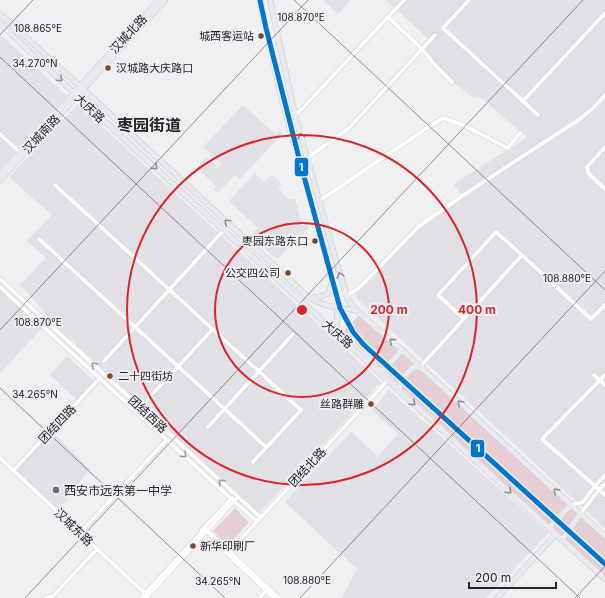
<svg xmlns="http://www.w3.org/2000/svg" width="605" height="598" viewBox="0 0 605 598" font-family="Inter,'Noto Sans SC',sans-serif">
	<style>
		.built { fill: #e2dfe7 }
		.green { fill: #e6cfd4 }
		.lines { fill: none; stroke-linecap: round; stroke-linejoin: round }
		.minor-casing { stroke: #cecdcf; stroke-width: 5 }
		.major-casing { stroke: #c9c9ca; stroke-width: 6 }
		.minor { stroke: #fdfdfd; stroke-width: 4 }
		.major { stroke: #e9e9f1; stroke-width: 5 }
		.metro-1-casing { stroke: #f0eef3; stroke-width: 8 }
		.metro-1 { stroke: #0077c8; stroke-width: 5 }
		.oneway { stroke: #909095 }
		.oneway2 { stroke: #9b9b9c }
		.ticks { fill: none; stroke: #242425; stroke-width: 1; stroke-opacity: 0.45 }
		.ring { fill: none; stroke: #d62828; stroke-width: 2 }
		.bus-dot { fill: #7a4b2a; stroke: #f0eef3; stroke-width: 1.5 }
		.poi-dot { fill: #6b6b6d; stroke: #f0eef3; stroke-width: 1.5 }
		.labels { text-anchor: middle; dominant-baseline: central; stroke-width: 4; stroke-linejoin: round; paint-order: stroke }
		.bus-label { font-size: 11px; fill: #242425; stroke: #f0eef3; text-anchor: end }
		.street-label { font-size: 12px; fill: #242425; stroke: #f0eef3 }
		.poi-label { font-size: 12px; fill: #242425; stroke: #f0eef3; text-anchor: start }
		.district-label { font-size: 16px; font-weight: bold; fill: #242425; stroke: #f0eef3 }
		.ticks-label { font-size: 10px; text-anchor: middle; fill: #242425; stroke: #f0eef3; stroke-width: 4; stroke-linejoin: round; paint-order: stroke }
		.centre { fill: #d62828; stroke: #f0eef3; stroke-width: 2 }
		.ring-label { font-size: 12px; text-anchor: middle; font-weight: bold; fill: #d62828; stroke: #f0eef3; stroke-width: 4; stroke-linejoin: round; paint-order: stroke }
		.line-badge { stroke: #f0eef3; stroke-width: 1.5 }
		.badge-label { font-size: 11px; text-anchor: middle; font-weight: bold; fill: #fff }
	</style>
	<rect width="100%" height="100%" fill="#f0eff2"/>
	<g class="built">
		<path d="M325 0H350L338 14 324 1Z"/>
		<path d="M386 0H605V95L590 109 533 149 462 196 454 184 527 137 480 97 471 96 453 82 424 51 432 42Z"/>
		<path d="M0 34 67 96 0 169Z"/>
		<path d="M605 100V528L356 298V293L419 228 595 110Z"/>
		<path d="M78 104 381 382 259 513 60 330 20 285 46 258 27 241 52 215 9 177Z"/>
		<path d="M243 105 275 134 281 131 282 135 240 179 235 175 218 193 214 189 216 186 197 168 206 157 218 168 222 164 203 147Z"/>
		<path d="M255 173 264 182 272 174 282 184 278 189 289 199H295L302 225 307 224 309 228 277 259 251 236 258 228 229 201Z"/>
		<path d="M0 289 42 328 0 373Z"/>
		<path d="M67 356 94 381 77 400 50 375Z"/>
		<path d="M389 390 549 533 486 598H342L357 569 285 502 351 432 378 456 398 434 372 410Z"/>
		<path d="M52 432 90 469 59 510 16 470Z"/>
	</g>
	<g class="green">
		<path d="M359 315 605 538V579L343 332Z"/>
		<path d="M235 508 249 522 228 546 213 531Z"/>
	</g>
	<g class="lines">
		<defs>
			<g id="minor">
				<path d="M469 0 443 28 538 115"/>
				<path d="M388 17 422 49 435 65 452 82"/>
				<path d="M523 101 605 13"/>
				<path d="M295 115 300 111 404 0"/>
				<path d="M0 134 22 154"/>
				<path d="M605 147 587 167 588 173 605 189"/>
				<path d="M307 158 349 128 435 35"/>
				<path d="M55 185 301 410 253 462"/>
				<path d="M319 201 430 126 443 118 463 125 508 148 520 133"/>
				<path d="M39 239 266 447"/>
				<path d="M522 255 591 319 605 305"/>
				<path d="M0 279 260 517"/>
				<path d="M0 287 228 496 257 521"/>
				<path d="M346 296 360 287 418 227 462 196 580 119 593 108 605 95"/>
				<path d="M104 361 224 230"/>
				<path d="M420 367 522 255 496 232 438 295 464 319"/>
				<path d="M594 375 605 385"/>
				<path d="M605 375 542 439 605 495"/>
				<path d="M147 400 213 329"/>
				<path d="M208 427 293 334"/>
				<path d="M0 458 97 549 148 596"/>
				<path d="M14 470 100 378"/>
				<path d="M571 505 583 502 595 486 605 475"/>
				<path d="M580 514 599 490 605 484"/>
				<path d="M206 530 279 598"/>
				<path d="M80 533 167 439"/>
				<path d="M226 552 232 558 274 598"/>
				<path d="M228 553 388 380"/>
				<path d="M46 598 48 597H52L97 549"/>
				<path d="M141 598 201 533 202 530 232 498"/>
				<path d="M146 598 236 499"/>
				<path d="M259 598 267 590"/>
			</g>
			<g id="major">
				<path d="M259 0 283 104 335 290 337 305V327L341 335"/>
				<path d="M270 0 295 115 336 261 348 300 356 310 401 349 605 536"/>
				<path d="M0 14 83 89 307 296C324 307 337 308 356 310"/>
				<path d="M0 24 101 118 605 579"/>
				<path d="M52 118 80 86 159 0"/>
				<path d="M0 174 22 150"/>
				<path d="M0 180 165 0"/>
				<path d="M310 298 319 297 329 293 332 281"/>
				<path d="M376 369 383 370 398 355 401 349"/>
				<path d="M399 390 402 379 413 367H420"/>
				<path d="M549 528 571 505"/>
				<path d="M562 540 580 514"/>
				<path d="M497 598 556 534"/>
			</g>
		</defs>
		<use href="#minor" class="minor-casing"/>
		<use href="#major" class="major-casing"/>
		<use href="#minor" class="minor"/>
		<use href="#major" class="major"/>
		<defs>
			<path id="metro-1" d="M260 0 266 28 299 158 340 308 353 332 364 345 605 564"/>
		</defs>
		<use href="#metro-1" class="metro-1-casing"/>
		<use href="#metro-1" class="metro-1"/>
	</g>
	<defs><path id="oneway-chevron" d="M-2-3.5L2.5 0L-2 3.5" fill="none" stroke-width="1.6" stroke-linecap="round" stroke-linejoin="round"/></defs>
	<g class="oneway">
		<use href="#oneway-chevron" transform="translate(60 79) rotate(43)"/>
		<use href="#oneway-chevron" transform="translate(301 136) rotate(-106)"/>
		<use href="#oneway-chevron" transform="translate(155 167) rotate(42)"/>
		<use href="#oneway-chevron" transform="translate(227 222) rotate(-137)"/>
		<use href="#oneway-chevron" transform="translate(340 275) rotate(-107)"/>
		<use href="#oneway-chevron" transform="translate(392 341) rotate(-139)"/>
		<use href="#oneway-chevron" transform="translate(413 403) rotate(42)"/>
		<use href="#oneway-chevron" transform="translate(460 403) rotate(-137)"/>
		<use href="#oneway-chevron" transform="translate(509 491) rotate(42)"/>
		<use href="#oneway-chevron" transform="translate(556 491) rotate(-137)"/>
	</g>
	<g class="oneway2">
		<use href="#oneway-chevron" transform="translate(94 365) rotate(-137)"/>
		<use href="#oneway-chevron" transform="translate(184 455) rotate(43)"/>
		<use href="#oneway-chevron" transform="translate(221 482) rotate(-137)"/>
	</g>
	<path class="ticks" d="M294 0 605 290M0 35 33 0M0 57 580 598M0 330 308 0M0 388 225 598M25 598 583 0M300 598 605 271M575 598 605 566"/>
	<g class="ring">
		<circle cx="302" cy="310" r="87"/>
		<circle cx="302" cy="310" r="175"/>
	</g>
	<g class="bus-dot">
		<circle cx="261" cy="36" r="3.5"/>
		<circle cx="108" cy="68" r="3.5"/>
		<circle cx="315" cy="241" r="3.5"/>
		<circle cx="288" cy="273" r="3.5"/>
		<circle cx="110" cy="376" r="3.5"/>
		<circle cx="371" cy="404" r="3.5"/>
		<circle cx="193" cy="546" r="3.5"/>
	</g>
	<circle class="poi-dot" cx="56" cy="490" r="4"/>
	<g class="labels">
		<g class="bus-label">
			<text x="254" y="36">城西客运站</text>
			<text x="116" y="68" text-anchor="start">汉城路大庆路口</text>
			<text x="308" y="241">枣园东路东口</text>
			<text x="280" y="273">公交四公司</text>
			<text x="118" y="376" text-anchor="start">二十四街坊</text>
			<text x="364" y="404">丝路群雕</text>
			<text x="200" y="546" text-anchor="start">新华印刷厂</text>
		</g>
		<g class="street-label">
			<text transform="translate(128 34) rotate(-47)">汉城北路</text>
			<text transform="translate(90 108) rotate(43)">大庆路</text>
			<text transform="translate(41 134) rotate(-47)">汉城南路</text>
			<text transform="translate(338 334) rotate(42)">大庆路</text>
			<text transform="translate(148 414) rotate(43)">团结西路</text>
			<text transform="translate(57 424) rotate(-47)">团结四路</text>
			<text transform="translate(307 467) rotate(-47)">团结北路</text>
			<text transform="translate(74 527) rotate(44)">汉城东路</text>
		</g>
		<g class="poi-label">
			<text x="64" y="490">西安市远东第一中学</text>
		</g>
		<g class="district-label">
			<text x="149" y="125">枣园街道</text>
		</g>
	</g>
	<g class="ticks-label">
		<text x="301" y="21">108.870°E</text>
		<text x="38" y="32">108.865°E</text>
		<text x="35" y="67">34.270°N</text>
		<text x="567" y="282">108.880°E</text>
		<text x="38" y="326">108.870°E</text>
		<text x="35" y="398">34.265°N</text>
		<text x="307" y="584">108.880°E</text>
		<text x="218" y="585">34.265°N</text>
	</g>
	<circle cx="302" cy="310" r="6" class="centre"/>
	<g class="ring-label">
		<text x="389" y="314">200 m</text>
		<text x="477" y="314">400 m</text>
	</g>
	<g class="line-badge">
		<rect x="294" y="157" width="15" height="20" rx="4" fill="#0077c8"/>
		<rect x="470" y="439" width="15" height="19" rx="4" fill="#0077c8"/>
	</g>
	<g class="badge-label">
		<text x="301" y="171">1</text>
		<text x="478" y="452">1</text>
	</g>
	<path d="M469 582v6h87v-6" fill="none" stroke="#242425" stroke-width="2"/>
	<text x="475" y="582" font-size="12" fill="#242425" stroke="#f0eef3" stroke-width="3" paint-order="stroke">200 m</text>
</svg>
